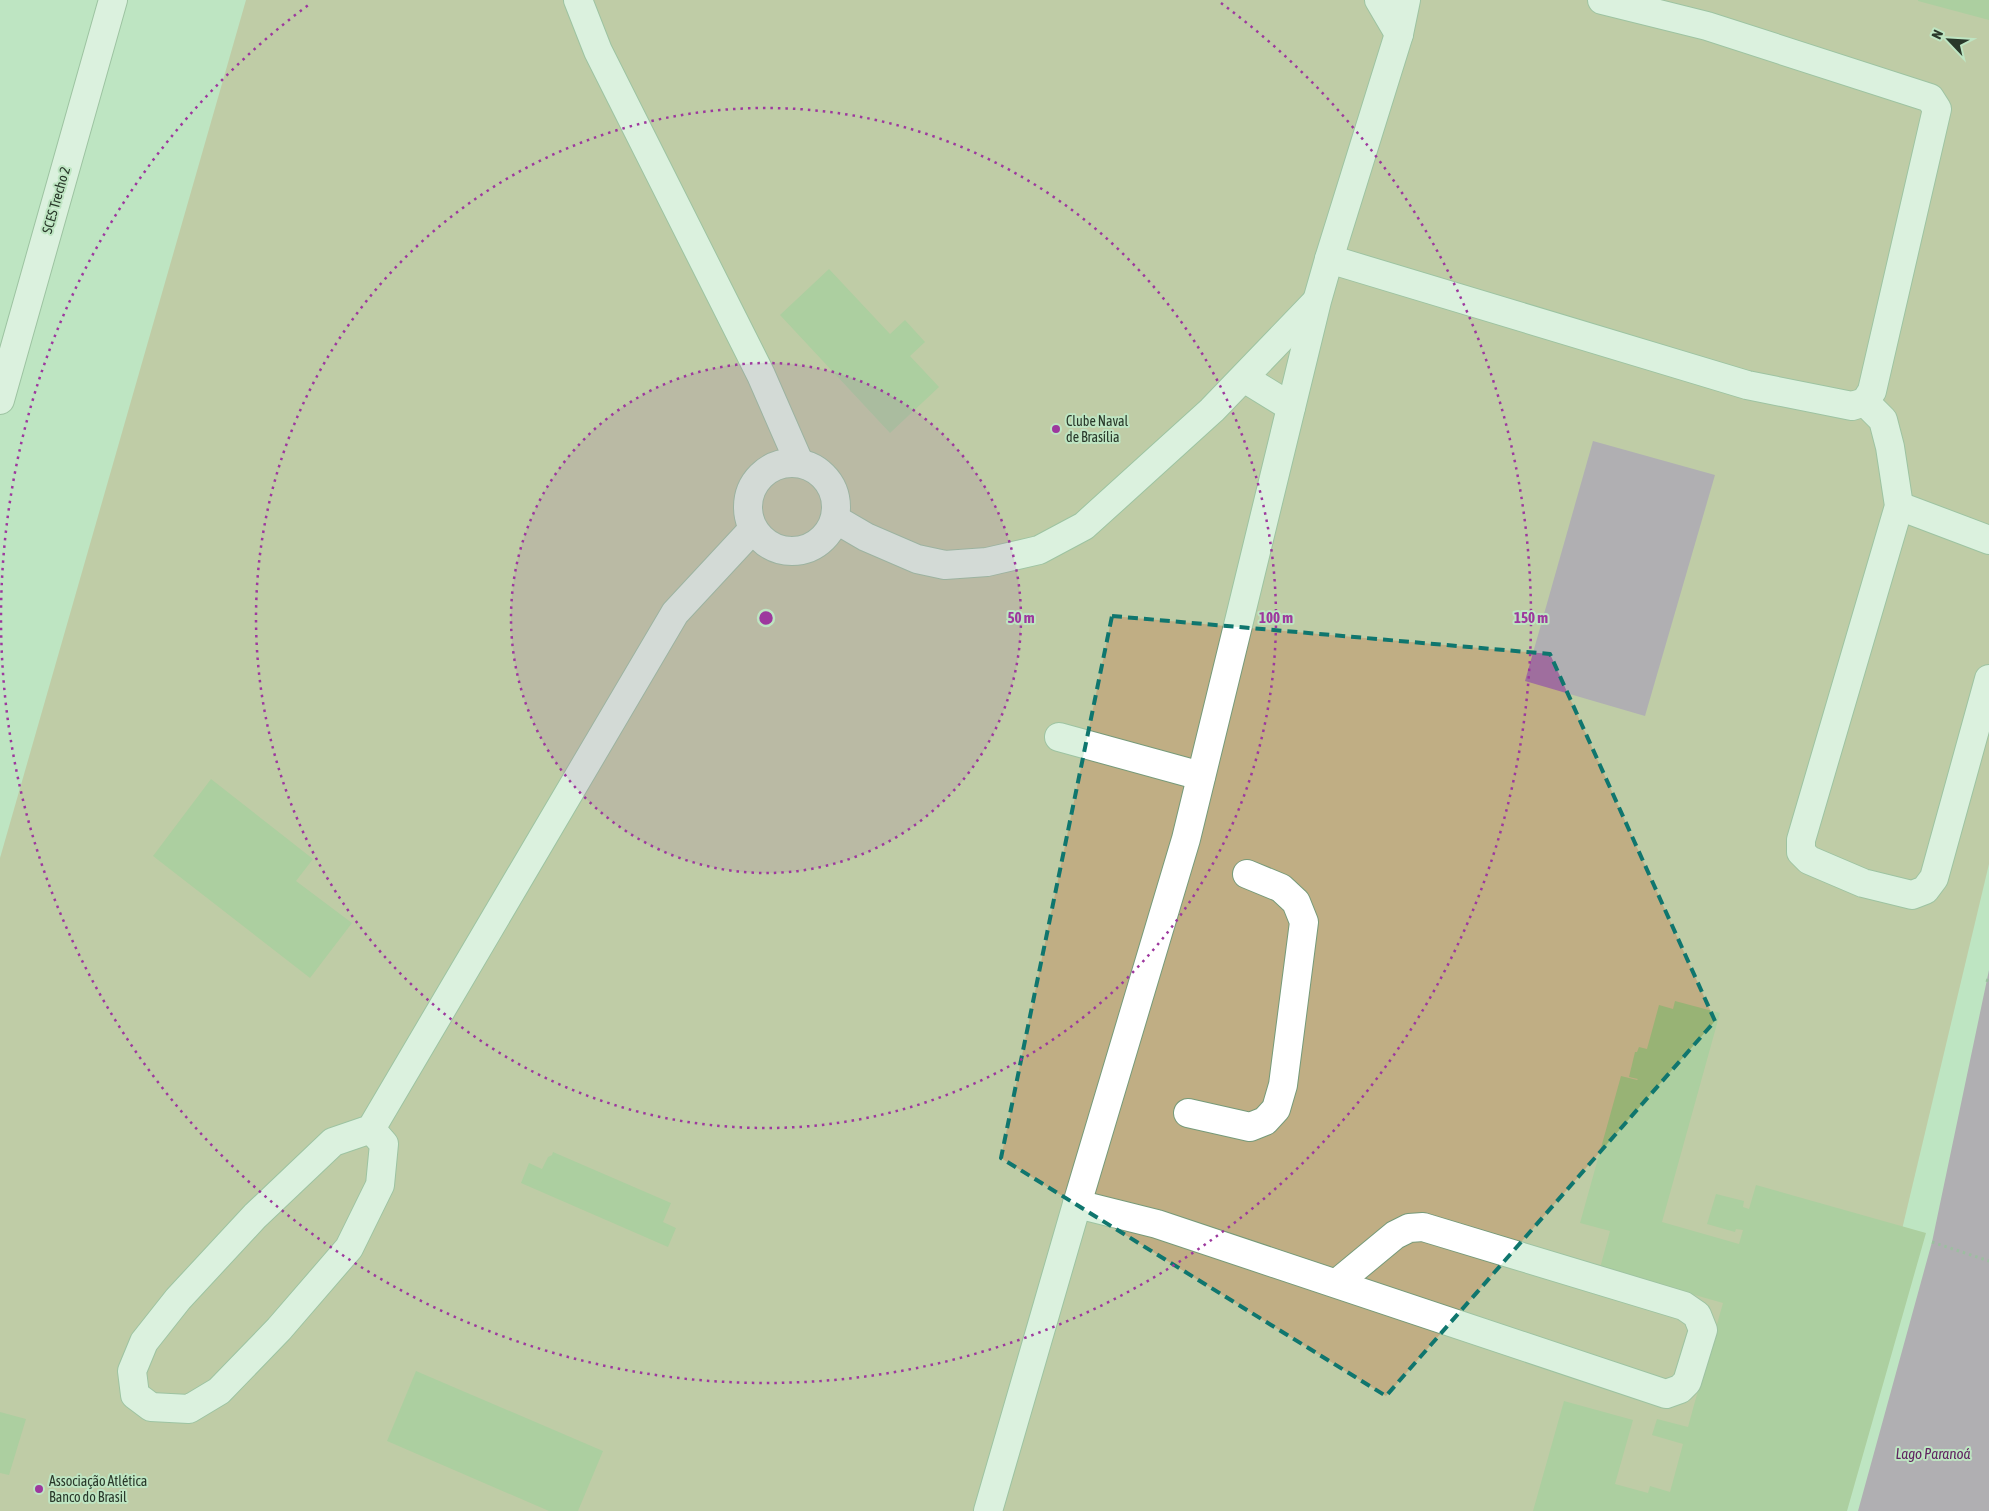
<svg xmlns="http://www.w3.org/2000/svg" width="1989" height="1511" viewBox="0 0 1989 1511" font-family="'Asap Condensed',sans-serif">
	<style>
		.green { fill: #c0ae84 }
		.water { fill: #9f6e9e }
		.building { fill: #98b375 }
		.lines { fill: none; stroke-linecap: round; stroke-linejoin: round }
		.minor-casing { stroke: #769a79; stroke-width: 30 }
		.major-casing { stroke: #769a79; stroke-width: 30 }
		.path { stroke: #748f76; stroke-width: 3; stroke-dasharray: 2.5 4; stroke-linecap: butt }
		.minor { stroke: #fff; stroke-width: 28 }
		.major { stroke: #fff; stroke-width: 28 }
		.marked { fill: none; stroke: #0f766e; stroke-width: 4; stroke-dasharray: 10 6; stroke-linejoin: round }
		.ring { fill: none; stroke: #9d389e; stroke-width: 2.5; stroke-dasharray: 2.5 5 }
		.poi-dot { fill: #9d389e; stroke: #bee5c2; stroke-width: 2 }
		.labels { text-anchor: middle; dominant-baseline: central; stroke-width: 4; stroke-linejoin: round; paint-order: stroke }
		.street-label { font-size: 14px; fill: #29382a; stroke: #bee5c2 }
		.poi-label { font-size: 14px; fill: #29382a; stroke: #bee5c2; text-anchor: start }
		.water-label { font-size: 15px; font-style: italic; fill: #602360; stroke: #bee5c2 }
		.centre { fill: #9d389e; stroke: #bee5c2; stroke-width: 2.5 }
		.ring-label { font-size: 15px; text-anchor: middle; font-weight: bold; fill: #9d389e; stroke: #bee5c2; stroke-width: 4; stroke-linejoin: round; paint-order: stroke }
	</style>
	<rect width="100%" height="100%" fill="#bee5c2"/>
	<path class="green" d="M246 0H1989V864L1835 1511H0V858Z"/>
	<g class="water">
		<path d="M1593 441 1715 475 1645 716 1525 681Z"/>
		<path d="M1989 970V1511H1858L1932 1242Z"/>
	</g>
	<g class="building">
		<path d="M1918 0H1989V20L1918 1Z"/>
		<path d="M829 269 890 334 905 320 925 342 910 356 939 387 890 433 780 315Z"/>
		<path d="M211 779 313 859 296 881 352 923 310 978 153 856Z"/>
		<path d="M1675 1001 1720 1013 1662 1222 1739 1244 1743 1230 1736 1229 1735 1232 1707 1224 1716 1194 1744 1201 1743 1207 1749 1209 1756 1185 1926 1233 1847 1511H1533L1564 1401 1633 1420 1615 1484 1648 1493 1650 1486 1670 1492 1683 1444 1652 1435 1657 1419 1688 1427 1694 1405 1723 1303 1600 1268 1610 1231 1580 1223 1621 1076 1637 1080 1638 1079 1629 1077 1635 1052H1637L1639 1047 1647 1049 1659 1005 1673 1009Z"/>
		<path d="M553 1152 671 1203 663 1222 676 1228 668 1247 521 1183 529 1163 542 1169 548 1157 552 1155Z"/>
		<path d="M416 1371 603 1451 578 1511H549L387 1441Z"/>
		<path d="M0 1412 26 1419 9 1475 0 1473Z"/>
	</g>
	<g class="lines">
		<defs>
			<g id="minor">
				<path d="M578 0 598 51 761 375 799 462"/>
				<path d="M1379 0 1399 34"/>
				<path d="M1329 259 1747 385 1852 406 1865 402 1872 391 1937 109 1930 98 1707 26 1602 0"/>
				<path d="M1244 378 1291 407"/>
				<path d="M1865 402 1883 420 1890 447 1899 506 1801 840V852L1809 860 1863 883 1912 895 1925 890 1934 878 1989 679"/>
				<circle cx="792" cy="507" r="44"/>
				<path d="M1899 506 1989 540"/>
				<path d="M835 519 866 537 917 559 945 565 987 562 1039 550 1084 526 1212 410 1316 302"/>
				<path d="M1059 737 1201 776"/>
				<path d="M1188 1113 1250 1127 1265 1121 1276 1109 1283 1085 1304 922 1296 902 1281 888 1247 874"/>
				<path d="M371 1129 384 1144 380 1185 349 1248 279 1329 219 1391 189 1409 151 1407 135 1395 132 1371 144 1342 178 1299 255 1216 333 1142 371 1129 675 613 753 529"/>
				<path d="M1077 1204 1157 1224 1666 1394 1680 1389 1687 1382 1703 1330 1697 1315 1684 1306 1423 1227 1409 1228 1395 1235 1337 1283"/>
				<path d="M988 1511 1077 1204 1186 839 1317 301 1329 259 1399 34 1406 0"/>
			</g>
			<path id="major" d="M0 400 113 0"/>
		</defs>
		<use href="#minor" class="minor-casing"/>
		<use href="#major" class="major-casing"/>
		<g class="path">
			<path d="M1986 980 1989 981"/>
			<path d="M1932 1242 1989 1261"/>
		</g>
		<use href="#minor" class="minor"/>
		<use href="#major" class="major"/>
	</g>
	<path d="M0 0H1989V1511H0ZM1112 616 1550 654 1715 1021 1386 1396 1001 1158Z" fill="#bee5c2" fill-opacity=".55" fill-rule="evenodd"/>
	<path class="marked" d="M1112 616 1550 654 1715 1021 1386 1396 1001 1158Z"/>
	<circle cx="766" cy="618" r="255" fill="#9d389e" fill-opacity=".12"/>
	<g class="ring">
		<circle cx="766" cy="618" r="255"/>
		<circle cx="766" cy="618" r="510"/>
		<path d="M1221 3A765 765 0 1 1 311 3"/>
	</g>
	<g class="poi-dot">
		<circle cx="1056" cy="429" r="5"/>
		<circle cx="39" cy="1489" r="5"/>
	</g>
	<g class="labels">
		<g class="street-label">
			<text transform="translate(56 200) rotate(-74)">SCES Trecho 2</text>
		</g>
		<g class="poi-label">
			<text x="1066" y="421">Clube Naval<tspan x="1066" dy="16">de Brasília</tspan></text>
			<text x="49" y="1481">Associação Atlética<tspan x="49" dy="16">Banco do Brasil</tspan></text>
		</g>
		<g class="water-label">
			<text x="1933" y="1453">Lago Paranoá</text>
		</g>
	</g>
	<circle cx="766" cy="618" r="8" class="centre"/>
	<g class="ring-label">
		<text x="1021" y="623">50 m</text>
		<text x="1276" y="623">100 m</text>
		<text x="1531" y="623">150 m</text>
	</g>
	<g transform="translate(1949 40) rotate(295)" stroke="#bee5c2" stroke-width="4" paint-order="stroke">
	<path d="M0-4L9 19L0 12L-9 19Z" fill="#29382a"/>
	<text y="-8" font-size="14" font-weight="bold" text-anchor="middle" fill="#29382a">N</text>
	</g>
</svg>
